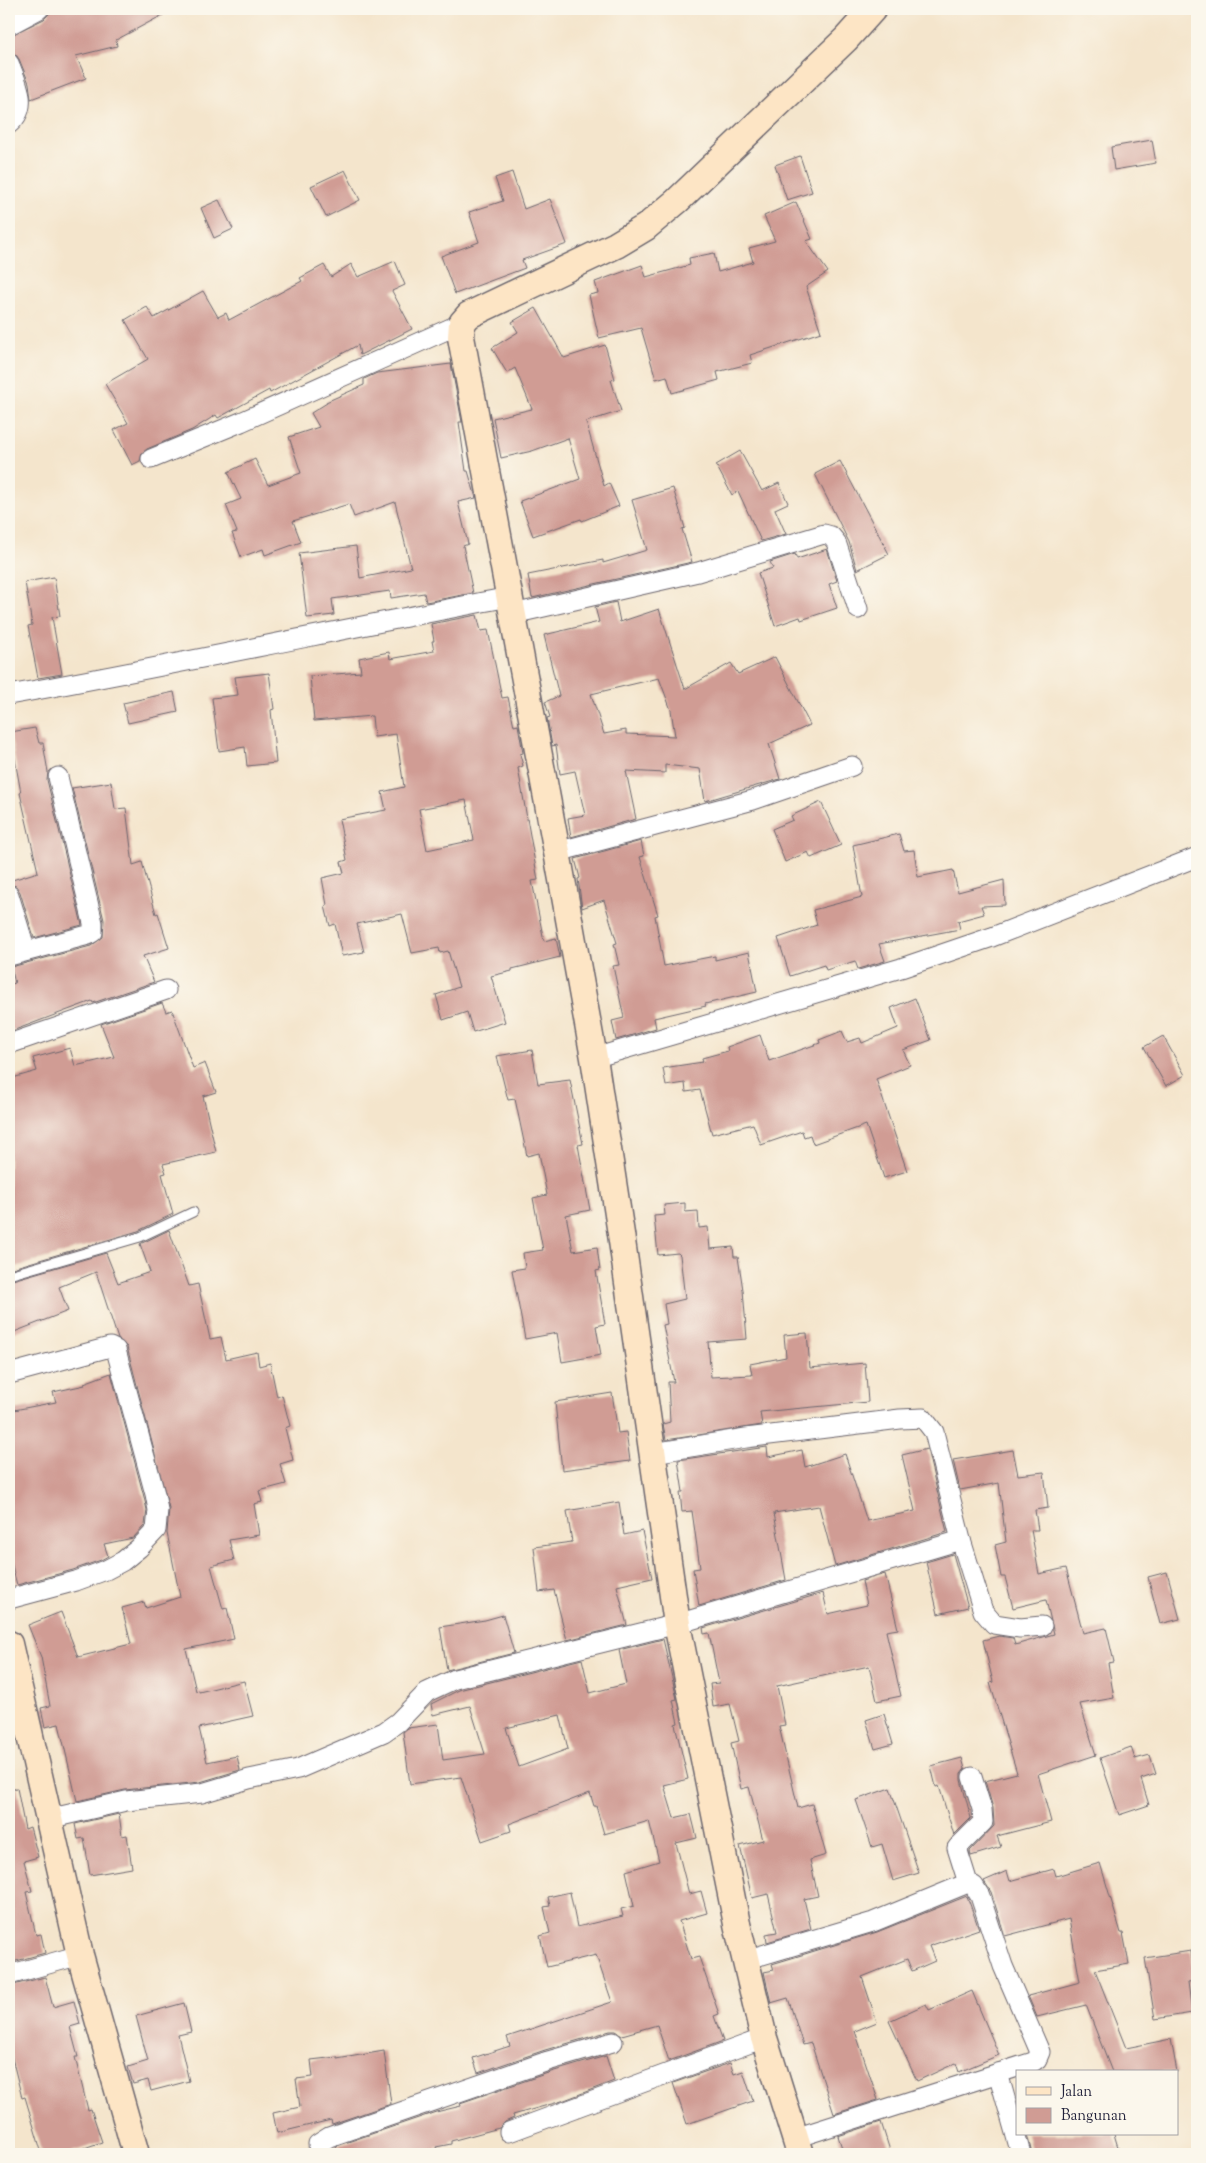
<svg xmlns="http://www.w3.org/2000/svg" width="1206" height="2163" viewBox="0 0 1206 2163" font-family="'Sorts Mill Goudy',serif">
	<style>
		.building { fill: #d09c94; fill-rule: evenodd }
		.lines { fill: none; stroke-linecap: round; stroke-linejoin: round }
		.lane-casing { stroke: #6c666e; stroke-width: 11 }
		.street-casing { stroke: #6c666e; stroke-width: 21 }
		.secondary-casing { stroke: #6c666e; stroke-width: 29 }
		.lane { stroke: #fff; stroke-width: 9 }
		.street { stroke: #fff; stroke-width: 19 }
		.secondary { stroke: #fde5c5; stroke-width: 26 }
	</style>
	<rect width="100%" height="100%" fill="#fbf7ec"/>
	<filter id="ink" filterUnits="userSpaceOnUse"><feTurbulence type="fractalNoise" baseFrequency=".02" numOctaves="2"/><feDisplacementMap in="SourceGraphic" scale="10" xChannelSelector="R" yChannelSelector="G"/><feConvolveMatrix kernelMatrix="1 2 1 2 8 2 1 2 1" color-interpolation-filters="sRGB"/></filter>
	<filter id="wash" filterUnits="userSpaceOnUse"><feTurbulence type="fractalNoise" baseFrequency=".0096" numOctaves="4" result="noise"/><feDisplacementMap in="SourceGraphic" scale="20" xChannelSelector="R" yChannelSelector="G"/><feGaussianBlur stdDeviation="1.12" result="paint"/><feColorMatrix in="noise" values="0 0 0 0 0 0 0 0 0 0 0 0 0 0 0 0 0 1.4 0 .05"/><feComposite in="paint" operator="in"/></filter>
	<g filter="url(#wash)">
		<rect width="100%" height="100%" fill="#f4e5cc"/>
		<g id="blocks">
			<g class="building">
				<path d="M50 9H174L116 40 117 46 76 56 86 78 31 99 29 83 19 59 15 54 9 52V36L44 19 49 14Z"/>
				<path d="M1152 140 1156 163 1114 170 1111 147Z"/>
				<path d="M800 156 812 192 787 200 775 165Z"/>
				<path d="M345 170 360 200 326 217 311 186Z"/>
				<path d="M512 172 524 209 550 199 567 244 522 260 525 268 455 294 441 256 479 242 469 212 503 201 495 178Z"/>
				<path d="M219 200 233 229 214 238 201 208Z"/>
				<path d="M796 202 812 239 806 241 828 272 806 287 821 332 750 355 752 363 717 372 719 380 672 393 667 376 656 379 641 328 599 338 589 295 598 293 595 282 642 265 646 277 690 265 689 258 714 253 718 272 753 262 749 248 775 241 764 216Z"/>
				<path d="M395 261 405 285 392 291 412 329 360 355 358 345 270 393 269 390 218 418 216 415 192 430 147 449 142 453 140 461 132 465 114 430 128 423 105 384 148 359 125 320 147 307 154 318 203 291 218 317 226 313 229 320 302 281 300 278 324 265 331 277 351 264 358 277Z"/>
				<path d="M536 308 564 358 605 345 615 379 611 380 621 411 586 422 604 486 609 483 619 506 582 521 581 519 533 536 520 501 580 479 568 438 532 451 501 458 493 418 532 409 515 368 507 373 492 348 518 332 512 322Z"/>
				<path d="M451 364 462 422H459L466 471H468L476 498 458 502 468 544 463 546 473 593 426 602 424 593 391 598 390 591 332 599 334 615 307 618 299 553 356 546 360 578 411 568 395 502 354 517 349 504 293 521 301 542 265 555 263 549 241 557 232 533 237 532 226 505 241 499 228 472 255 459 268 485 301 473 289 437 319 427 311 413 327 403 326 402 364 385V379L377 373Z"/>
				<path d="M740 451 762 491 779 483 788 503 775 509 786 534 761 541 738 491 732 495 716 465Z"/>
				<path d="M840 461 889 554 857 570 849 542 815 474Z"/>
				<path d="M673 488 685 528 682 529 692 562 532 598 528 575 603 560V563L647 550 632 500Z"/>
				<path d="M827 549 837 581 829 584 837 608 801 620 800 617 775 626 758 573 773 568 770 562 795 554 797 559Z"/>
				<path d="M54 577 60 616 52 617 62 674 38 678 28 626 32 625 25 582Z"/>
				<path d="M616 602 620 622 659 609 685 689 731 663 738 674 775 657 810 725 769 744 780 779 705 801 700 769 665 765V773L626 771 636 819 571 837 568 818 585 815 575 771 560 774 556 745 552 746 547 718 550 717 545 702 559 696 544 635 599 622 595 607ZM659 678 671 710 675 736 626 734V730L604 734 591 694Z"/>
				<path d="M477 615 481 631 488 630 502 698 508 697 514 726 518 725 523 753 520 754 523 766 518 768 538 880 532 881 544 941 556 938 560 957 512 969V971L491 976 505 1022 473 1032 467 1012 443 1020 436 995 459 987 448 951 440 953 439 948 412 953 402 914 357 924 364 952 342 956 335 924 330 926 325 906 327 905 322 878 344 873 341 862 347 860 339 819 386 810 382 792 404 787 396 734 374 737 372 716 314 721 310 676 361 672 359 658 389 652 390 659 434 651 432 641H434L431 624ZM466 800 474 840 427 850 419 809Z"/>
				<path d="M269 673 274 709 271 710 276 763 247 766 245 747 219 751 212 698 238 695 235 677Z"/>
				<path d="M174 692 178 712 128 723 123 703Z"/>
				<path d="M35 728 39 743H43L48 772 47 780 82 925 34 938 20 892 16 886 9 884V881L38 872 20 793H21L10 732Z"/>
				<path d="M111 782 115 809 126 808 133 865 142 862 156 914 158 913 169 948 143 956 154 982 93 1003 92 1001 12 1031 9 1020V985L15 983 11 967 91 946 103 937 104 920 72 788Z"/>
				<path d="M821 802 841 845 811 858 808 852 785 862 772 829 793 820 791 816Z"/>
				<path d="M899 834 904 851 914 850 918 877 953 870 958 892 1004 880 1005 905 981 906 984 914 958 921 960 929 879 944 885 961 858 969 855 961 826 970 824 965 790 976 778 938 817 925 813 910 862 897 853 845Z"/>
				<path d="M641 841 644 856 640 857 658 915 655 916 664 966 715 956V960L749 952 757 992 705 1004 706 1006 654 1018 656 1028 616 1040 612 1021 624 1018 613 966 619 965 614 944 617 943 604 900 582 908 578 879 580 878 575 859Z"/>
				<path d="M915 998 931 1040 903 1050 910 1065 876 1079 907 1171 884 1178 866 1125 813 1144 810 1135 804 1137 802 1131 761 1145 753 1124 712 1134 700 1090 686 1092 685 1083 666 1086 663 1068 703 1062 702 1058 728 1051 727 1047 760 1035 769 1061 820 1043 819 1040 842 1031 847 1042 860 1038 862 1043 898 1028 891 1008Z"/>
				<path d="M162 1003 166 1012 172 1010 193 1068 205 1063 216 1092 203 1096 216 1152 163 1164 166 1173 162 1174 173 1214 138 1231 9 1269V1079L37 1071 33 1058 70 1048 75 1066 114 1057 101 1024Z"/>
				<path d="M1163 1036 1185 1075 1166 1086 1144 1047Z"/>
				<path d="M532 1050 538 1084 570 1080 583 1144 578 1145 590 1210 566 1215 573 1251 597 1247 600 1270 596 1271 605 1324 596 1326 601 1355 562 1362 557 1333 525 1339 512 1270 525 1268 523 1253 543 1250 533 1198 547 1195 539 1153 527 1156 515 1099 508 1100 497 1056Z"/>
				<path d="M685 1203V1212L698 1211 699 1228 708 1227 710 1249 733 1247 734 1257H738L743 1290 747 1339 708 1342 711 1377 752 1375 750 1364 786 1357 784 1335 807 1333 810 1368 865 1363 868 1402 760 1412 762 1425 666 1440 663 1424 670 1422 668 1382H674L663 1325 667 1324 664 1304 685 1299 680 1255 678 1253 658 1255 654 1216 665 1215 664 1205Z"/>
				<path d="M169 1230 189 1286 198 1284 210 1339 221 1337 226 1359 257 1352 259 1366 270 1363 277 1397 282 1395 290 1426 285 1428 293 1460 280 1464 286 1484 259 1491 262 1502 254 1504 259 1535 229 1540 234 1560 211 1566 223 1609 227 1608 234 1639 186 1649 196 1691 199 1690V1692L244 1681 253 1716 199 1728 207 1762 237 1756 240 1770 200 1782 125 1790 77 1801 59 1724 45 1727 41 1708 50 1706 41 1657 28 1625 61 1612 78 1657 131 1644 122 1608 144 1602 146 1608 180 1597 167 1533 169 1508 127 1347 118 1339 96 1272 59 1287 68 1311 9 1334V1281L106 1253 118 1283 150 1272 140 1244Z"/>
				<path d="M111 1373 144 1497 147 1510 145 1525 133 1538 104 1544 108 1556 101 1560 73 1570 17 1585 9 1554V1411L56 1402 53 1392 85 1385 84 1383Z"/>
				<path d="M612 1393 618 1433 626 1432 630 1461 562 1470 555 1402Z"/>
				<path d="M767 1447 768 1457 802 1450 805 1467 845 1454 867 1521 915 1511 902 1455 927 1449 947 1532 835 1566 819 1506 774 1513 786 1580 699 1606 693 1569 700 1568 692 1511 682 1512 680 1492H683L678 1460Z"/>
				<path d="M1013 1450 1018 1475 1044 1472 1048 1508 1035 1510 1038 1530H1031L1039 1574 1066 1568 1083 1633 1106 1628 1114 1662 1108 1663 1114 1698 1080 1704 1096 1755 1038 1774 1051 1822 997 1836 1001 1847 971 1856 970 1851 994 1826 993 1808 985 1781 1017 1773 990 1683 993 1682 983 1640 999 1636 1013 1638 1015 1645 1054 1634 1046 1600 1013 1608 1005 1577H1001L995 1545 1006 1542 999 1483 960 1490 953 1460Z"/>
				<path d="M619 1502 624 1535 642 1531 652 1578 617 1586 627 1625 567 1640 554 1590 539 1592 534 1547 572 1542 567 1511Z"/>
				<path d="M953 1554 968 1607 938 1614 926 1562Z"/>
				<path d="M1167 1572 1180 1619 1160 1624 1148 1577Z"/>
				<path d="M885 1574 898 1629 886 1631 901 1696 877 1701 869 1666 777 1686 785 1725 779 1726 798 1808 812 1804 826 1855 810 1860 818 1896 804 1899 811 1929 767 1942 766 1934 777 1932 768 1894 752 1898 740 1846 763 1840 749 1787 741 1789 731 1743 739 1741 730 1704 713 1707 710 1684 719 1683 709 1633 704 1634 703 1628 823 1593 828 1614 867 1605 862 1581Z"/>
				<path d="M503 1615 514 1653 447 1670 440 1627 485 1620Z"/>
				<path d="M663 1639 677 1699 673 1700 678 1723 675 1724 688 1779 664 1785 674 1818 691 1814 697 1838 676 1843 689 1894 701 1891 707 1913 679 1921 691 1959 699 1957 719 2014 714 2016 723 2041 669 2061 657 2025 622 2035 616 2031H610L545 2050 478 2073 473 2058 510 2046 507 2037 612 2002 596 1955 547 1967 540 1936 550 1933 544 1907 550 1906 548 1897 570 1892 577 1927 623 1916 621 1909 634 1906 626 1871 659 1861 649 1821 604 1834 596 1806H594L590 1793 509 1824 511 1831 482 1841 461 1777 410 1784 403 1732 408 1728 438 1724 443 1760 485 1754 470 1706 433 1715 431 1704 459 1690 582 1659 590 1693 626 1684 619 1650ZM560 1715 568 1749 519 1767 506 1728Z"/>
				<path d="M884 1714 893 1744 875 1749 866 1720Z"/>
				<path d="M1131 1747 1135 1759 1150 1755 1156 1774 1141 1779 1149 1805 1119 1815 1100 1758Z"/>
				<path d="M962 1758 965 1769 961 1774V1780L971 1818 954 1835 939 1786 936 1787 931 1766Z"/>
				<path d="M17 1788 25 1829 30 1827 38 1857 24 1861 32 1891 26 1892 36 1935 41 1934 45 1953 9 1963V1789Z"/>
				<path d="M890 1788 919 1873 893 1881 882 1844 872 1847 856 1800Z"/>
				<path d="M119 1814 122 1836 127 1835 132 1868 90 1875 84 1838 78 1839 75 1824Z"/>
				<path d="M1100 1863 1121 1933H1123L1129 1964 1095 1970 1126 2048 1171 2039 1177 2072H1112L1086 2005 1037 2017 1028 1996 1080 1982 1069 1919 1005 1936 991 1892 984 1881 1007 1871 1010 1881 1054 1869 1056 1876Z"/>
				<path d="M967 1896 979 1929 929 1946 935 1961 912 1971 907 1959 862 1977 877 2022 855 2031 878 2100 834 2114 811 2043 803 2045 788 1998 771 2003 764 1972 774 1970 772 1964 877 1932Z"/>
				<path d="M1191 1951 1195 1981 1188 1982 1192 2013 1155 2019 1145 1958Z"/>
				<path d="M45 1977 53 2007 74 2001 80 2024 70 2027 78 2057H75L88 2110 91 2109 102 2142 66 2154H42L25 2097 22 2098 9 2046V1986Z"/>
				<path d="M972 1991 999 2055 959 2072 956 2063 917 2081 889 2021 926 2004 929 2010Z"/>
				<path d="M184 2003 191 2032 178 2035 189 2081 151 2091 148 2080 133 2084 128 2067 148 2061 136 2016Z"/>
				<path d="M384 2051 391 2104 332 2124 331 2120 277 2133 273 2113 300 2107 296 2079 313 2077 311 2060 337 2057V2059Z"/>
				<path d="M606 2056 614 2081 562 2101 513 2115 514 2118 505 2122 499 2128 451 2141V2144L436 2147 438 2154H338L336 2146 436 2112 461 2106 460 2103 551 2072Z"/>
				<path d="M730 2063 734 2074 743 2071 753 2101 687 2124 673 2083Z"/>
				<path d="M881 2122 891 2154H844L838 2136Z"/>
				<path d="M1027 2134H1114L1120 2154H1032Z"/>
			</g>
		</g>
	</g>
	<g filter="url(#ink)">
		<use href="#blocks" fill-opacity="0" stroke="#6c666e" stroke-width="1"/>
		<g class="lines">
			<defs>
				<path id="lane" d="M9 1275 140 1237 193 1212"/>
				<g id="street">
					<path d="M9 25 39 9"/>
					<path d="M9 63C17 83 30 107 9 124"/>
					<path d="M151 459 241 422 462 323"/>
					<path d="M513 614 698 572 824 534 831 536 836 542 858 609"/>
					<path d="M9 695C176 665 342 629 509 597"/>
					<path d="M557 852 753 800 852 766"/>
					<path d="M9 895 26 951"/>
					<path d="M9 956 88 935 93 932V923L58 777"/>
					<path d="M9 1044 166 990"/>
					<path d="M594 1058 901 968 992 937 1197 857"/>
					<path d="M9 1374 110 1347 116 1350 155 1494 158 1510 156 1530 139 1548 123 1561 106 1570 76 1581 9 1599"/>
					<path d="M653 1453 746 1438 900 1419 923 1418 934 1432 961 1540 983 1611 994 1624 1020 1628 1042 1626"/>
					<path d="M48 1819 126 1801 202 1793 249 1779 298 1769 384 1732 398 1722 427 1692 455 1679 677 1624 961 1540"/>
					<path d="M968 1883 957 1848 983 1822 982 1809 972 1777"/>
					<path d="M745 1960 873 1922 968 1883 974 1886 980 1896 1003 1966 1040 2052 1037 2059 1033 2062 795 2138"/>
					<path d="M9 1975 80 1955"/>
					<path d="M998 2073 1021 2154"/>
					<path d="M509 2132 764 2038"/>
					<path d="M319 2154 318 2144 329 2137 548 2061 613 2042"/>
				</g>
				<g id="secondary">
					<path d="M9 1644 80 1955 136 2154"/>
					<path d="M800 2154 764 2038 737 1924 677 1624 621 1234 594 1058 557 852 461 337 462 323 469 315 616 245 646 227 677 201 846 39 873 9"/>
				</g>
			</defs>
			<use href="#lane" class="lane-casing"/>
			<use href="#street" class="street-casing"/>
			<use href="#secondary" class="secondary-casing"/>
			<use href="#lane" class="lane"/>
			<use href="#street" class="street"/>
			<use href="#secondary" class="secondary"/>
		</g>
	</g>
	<rect width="1206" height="2163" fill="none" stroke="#fbf7ec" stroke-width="30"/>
	<rect x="1016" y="2070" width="162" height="65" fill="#fbf7ec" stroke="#a4a2a5"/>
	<rect x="1026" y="2087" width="25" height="8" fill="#fde5c5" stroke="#a4a2a5"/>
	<text x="1061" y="2096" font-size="15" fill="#22223b">Jalan</text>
	<rect x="1026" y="2108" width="25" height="15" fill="#d09c94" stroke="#a4a2a5"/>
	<text x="1061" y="2120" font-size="15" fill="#22223b">Bangunan</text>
</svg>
